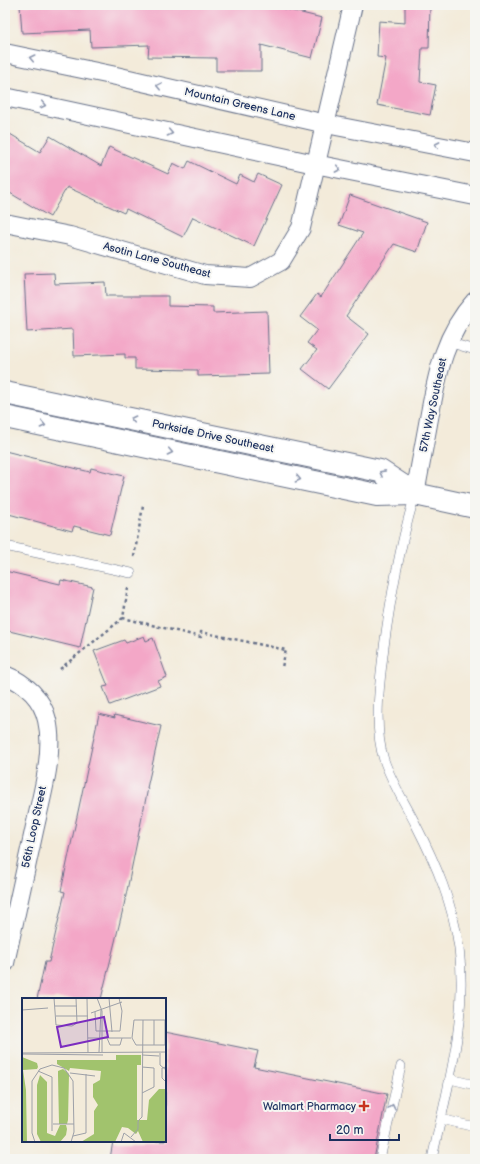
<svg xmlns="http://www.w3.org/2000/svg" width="480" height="1164" viewBox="0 0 480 1164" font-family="'Balsamiq Sans',sans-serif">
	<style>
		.building { fill: #f3a7c7 }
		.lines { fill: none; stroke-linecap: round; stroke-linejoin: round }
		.service-casing { stroke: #677189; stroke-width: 10 }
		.minor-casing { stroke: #677189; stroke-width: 20 }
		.tertiary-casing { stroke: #677189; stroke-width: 24 }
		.path { stroke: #677189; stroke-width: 2.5; stroke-dasharray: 3 3; stroke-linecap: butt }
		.service { stroke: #fff; stroke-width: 9 }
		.minor { stroke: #fff; stroke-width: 18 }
		.tertiary { stroke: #fff; stroke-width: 22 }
		.oneway { stroke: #8d97ae }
		.poi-dot { fill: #c8321e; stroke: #f6f6f2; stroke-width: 1.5 }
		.labels { text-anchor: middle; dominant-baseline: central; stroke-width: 4; stroke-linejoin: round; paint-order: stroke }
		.street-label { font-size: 11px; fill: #1b2f5e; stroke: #f6f6f2 }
		.poi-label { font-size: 11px; fill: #1b2f5e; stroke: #f6f6f2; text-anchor: end }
		.inset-road { fill: none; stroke: #9da0a8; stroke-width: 1 }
		.view { fill: #7b2cbf; fill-opacity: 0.15; stroke: #7b2cbf; stroke-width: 2 }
		.inset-edge { fill: none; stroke: #1b2f5e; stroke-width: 2 }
	</style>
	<rect width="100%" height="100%" fill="#f6f6f2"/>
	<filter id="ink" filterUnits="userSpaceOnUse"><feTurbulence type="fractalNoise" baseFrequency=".025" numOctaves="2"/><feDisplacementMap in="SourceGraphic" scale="8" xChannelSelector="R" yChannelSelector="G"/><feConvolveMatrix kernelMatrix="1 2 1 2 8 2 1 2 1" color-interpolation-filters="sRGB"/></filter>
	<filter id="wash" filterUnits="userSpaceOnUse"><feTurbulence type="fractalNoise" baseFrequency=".012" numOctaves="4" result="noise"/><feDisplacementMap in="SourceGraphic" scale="16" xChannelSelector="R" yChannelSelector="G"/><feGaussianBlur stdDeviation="0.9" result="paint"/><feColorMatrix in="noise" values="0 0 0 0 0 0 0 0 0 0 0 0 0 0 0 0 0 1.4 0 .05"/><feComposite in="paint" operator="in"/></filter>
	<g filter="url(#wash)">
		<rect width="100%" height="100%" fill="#f3ebda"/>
		<g id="blocks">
			<g class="building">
				<path d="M20 5H269L322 18 312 58 261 45V71H216V58L148 57 149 45 91 47 90 30 22 33Z"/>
				<path d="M405 5H430L429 48H422L420 82 436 85 430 115 377 105 386 58 377 57 379 21 405 23Z"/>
				<path d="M5 131 40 152 50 136 101 166 109 147 168 174 173 163 185 169 189 161 236 184 240 175 254 182 258 174 282 185 254 246 193 217 183 237 126 209 124 213 67 187 50 217 5 190Z"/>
				<path d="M350 195 427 222 417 252 394 244 346 316 369 334 328 389 302 369 317 350 307 343 317 330 300 317 317 294 321 297 363 233 339 225Z"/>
				<path d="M54 273 55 284 105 282 106 296H168V306L213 307V313L267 311 269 374 198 376V370L135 369V358H125V354L74 356 73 329 27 332 24 274Z"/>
				<path d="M5 451 90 472 91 468 124 476 110 535 74 526 72 531 5 513Z"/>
				<path d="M5 571 60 584 61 580 93 587 80 648 5 630Z"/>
				<path d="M144 636 146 641 153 638 167 677 158 681 160 686 110 705 103 687 108 686 94 651 124 640 126 643Z"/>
				<path d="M99 714 115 718 114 715 161 726 147 788H148L124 905 101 999H37L45 962H49L65 892 61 891Z"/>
				<path d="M165 1032 258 1051 254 1067 387 1094 374 1159H110L113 1141H165Z"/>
			</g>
		</g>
	</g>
	<g filter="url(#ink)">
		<use href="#blocks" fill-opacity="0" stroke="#677189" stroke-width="1"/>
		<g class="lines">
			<defs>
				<g id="service">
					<path d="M448 342 475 350"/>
					<path d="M415 495C400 544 391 595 384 647 380 680 373 727 384 760 392 783 405 803 416 825 436 864 453 904 459 948 468 1019 447 1090 432 1159"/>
					<path d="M5 546 131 573"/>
					<path d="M450 1079 475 1085"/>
					<path d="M441 1119 475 1127"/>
					<path d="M380 1159 401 1066"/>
				</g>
				<g id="minor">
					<path d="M5 53 116 76 326 124 475 153"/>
					<path d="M5 97 315 164 475 196"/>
					<path d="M5 223 70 236 205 275 250 278 281 261 301 228 353 5"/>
					<path d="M415 494C420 467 425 440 430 413 438 371 445 334 475 301"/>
					<path d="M5 675C25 683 42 698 47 720 55 753 41 798 34 831 24 875 15 919 5 963"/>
				</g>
				<g id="tertiary">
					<path d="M5 393 380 471 415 494"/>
					<path d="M5 417 377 495 415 494 475 507"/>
				</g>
			</defs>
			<use href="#service" class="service-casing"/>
			<use href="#minor" class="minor-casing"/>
			<use href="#tertiary" class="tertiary-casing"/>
			<g class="path">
				<path d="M134 557 143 506"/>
				<path d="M128 588 123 618 201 637V632L286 650 282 667"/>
				<path d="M60 669 123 618"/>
			</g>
			<use href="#service" class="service"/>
			<use href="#minor" class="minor"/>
			<use href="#tertiary" class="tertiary"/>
		</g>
		<defs><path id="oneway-chevron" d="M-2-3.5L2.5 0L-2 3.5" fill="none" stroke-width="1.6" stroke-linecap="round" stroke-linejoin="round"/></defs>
		<g class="oneway">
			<use href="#oneway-chevron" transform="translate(32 58) rotate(-168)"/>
			<use href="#oneway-chevron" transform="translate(159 86) rotate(-167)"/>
			<use href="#oneway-chevron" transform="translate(43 105) rotate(12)"/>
			<use href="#oneway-chevron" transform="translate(170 133) rotate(12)"/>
			<use href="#oneway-chevron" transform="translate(437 145) rotate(-169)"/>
			<use href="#oneway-chevron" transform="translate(338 169) rotate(11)"/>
			<use href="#oneway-chevron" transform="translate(133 419) rotate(-168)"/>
			<use href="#oneway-chevron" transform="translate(43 425) rotate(12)"/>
			<use href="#oneway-chevron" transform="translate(170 452) rotate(12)"/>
			<use href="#oneway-chevron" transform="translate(382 473) rotate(-152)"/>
			<use href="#oneway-chevron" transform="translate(298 479) rotate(12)"/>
			<use href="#oneway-chevron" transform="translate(392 1107) rotate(-78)"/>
		</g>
	</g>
	<path class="poi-dot" d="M362 1100h4v4h4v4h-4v4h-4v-4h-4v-4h4z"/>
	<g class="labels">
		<g class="street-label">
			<text transform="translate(240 104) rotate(13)">Mountain Greens Lane</text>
			<text transform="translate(157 260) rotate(15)">Asotin Lane Southeast</text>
			<text transform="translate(433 405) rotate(-78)">57th Way Southeast</text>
			<text transform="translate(213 436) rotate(12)">Parkside Drive Southeast</text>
			<text transform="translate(34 827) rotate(-78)">56th Loop Street</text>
		</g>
		<g class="poi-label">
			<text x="356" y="1106">Walmart Pharmacy</text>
		</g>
	</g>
	<g transform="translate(22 998)">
		<rect width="144" height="144" fill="#f3ebda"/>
		<path d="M94 57H119V67H115V122H125L127 102 137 91H144V144H121L116 133 114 136 106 130 100 129 93 144H59L72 136V113L76 107 71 99V86L78 82 79 73 48 70 47 73 35 66V62H94ZM0 59 15 65 16 69 15 71 1 72 4 92 5 144H0ZM41 71 47 76 46 122 45 126H37L36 77V73ZM18 77 25 84V135L33 138 38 127H44L45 131 44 137 38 144H19L15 136V87Z" fill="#a1c36d"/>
		<path class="inset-road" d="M32 0 34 27 50 28 55 25 54 0M65 0 66 55M75 0 80 13V54M87 0 90 34M33 8H55M0 12 26 10M73 14 74 33H98L100 13 97 0M69 15 100 4M34 18H66M144 22H112L110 40 114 47H144M66 40H109M85 40 88 47H98L100 40M132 47V22M143 47V22M77 54 79 12M0 55 144 54M138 55V67L144 72M1 56 81 57M120 57 137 58M120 69 132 70V89L120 95M144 69 140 70V80L144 84M16 73 30 79V133M48 75 73 78M31 126H52M51 138 64 135V76M109 139 116 131V123L120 119 121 22M13 144 10 135V83L18 71 30 67 42 70 51 83 52 134 49 144M99 144 102 135 114 144"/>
		<path class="view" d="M82 19 86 39 39 49 35 29Z"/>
		<rect width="144" height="144" class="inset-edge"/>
	</g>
	<rect width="480" height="1164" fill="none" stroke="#f6f6f2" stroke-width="20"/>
	<path d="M330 1134v6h69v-6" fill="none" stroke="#1b2f5e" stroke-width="2"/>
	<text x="336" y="1134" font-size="12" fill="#1b2f5e" stroke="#f6f6f2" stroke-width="3" paint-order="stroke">20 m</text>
</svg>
